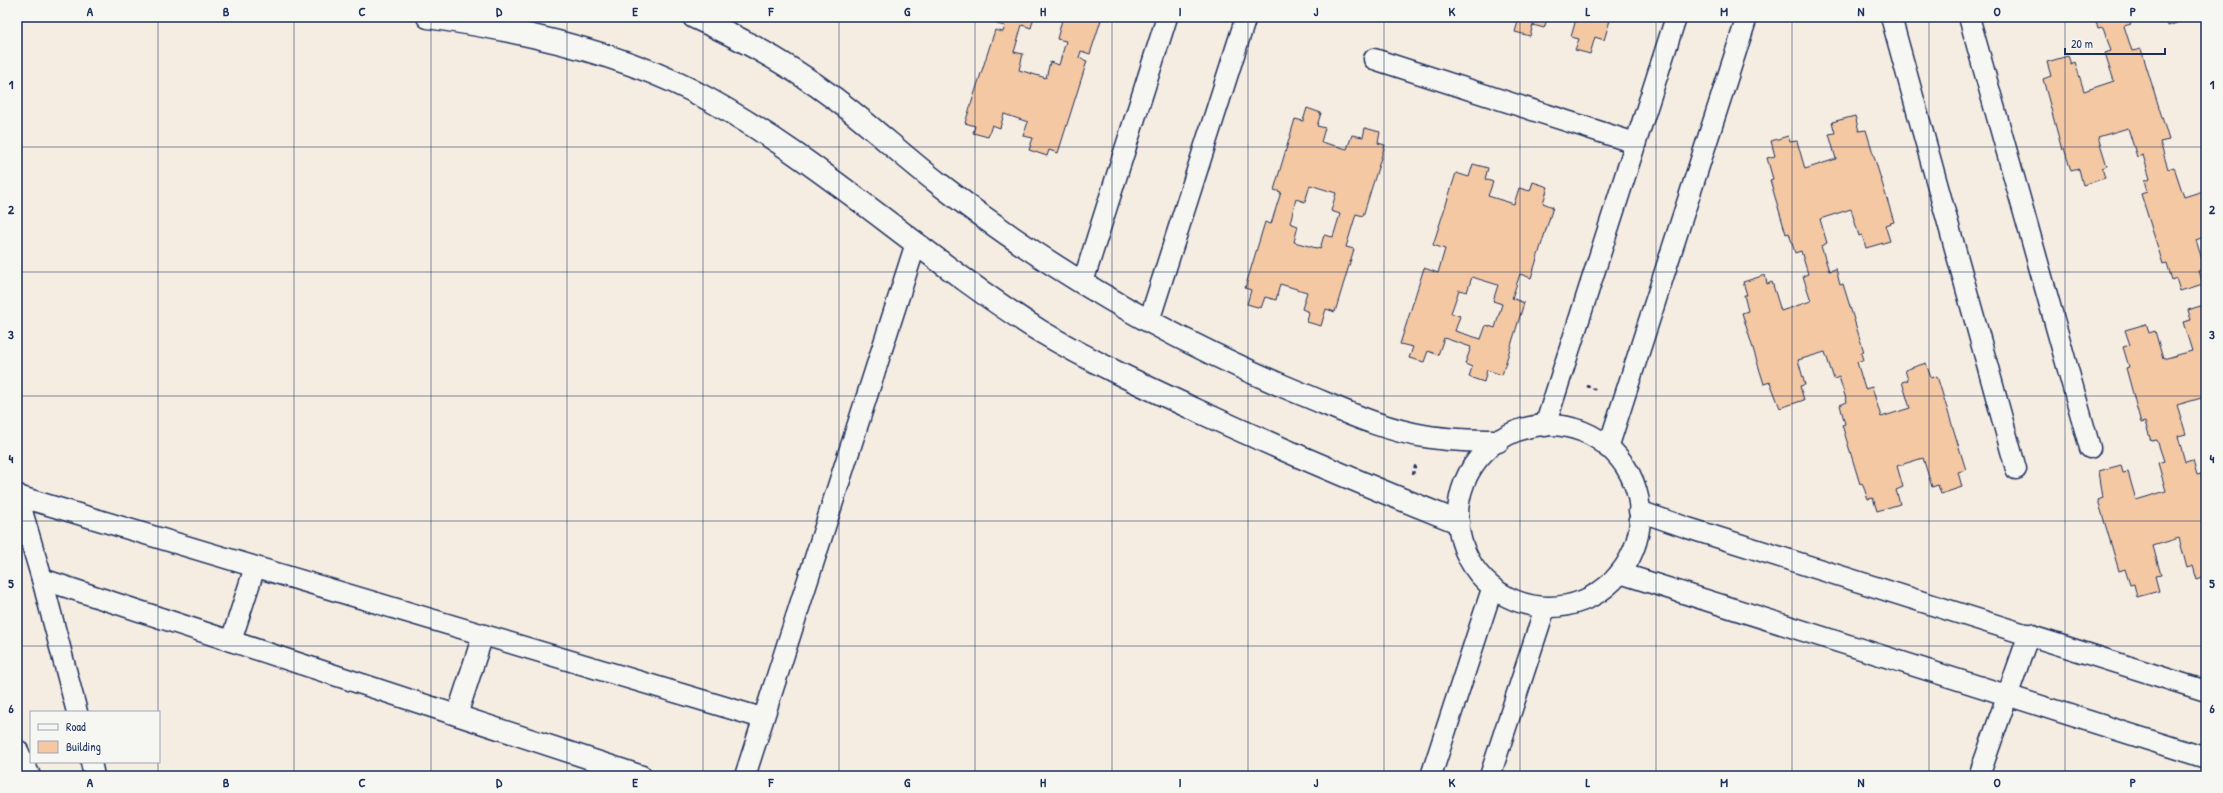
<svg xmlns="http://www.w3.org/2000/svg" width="2223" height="793" viewBox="0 0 2223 793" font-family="'Patrick Hand',sans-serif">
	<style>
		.building { fill: #f4c8a3; stroke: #1b2f5e; fill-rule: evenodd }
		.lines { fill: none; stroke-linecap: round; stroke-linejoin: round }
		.service-casing { stroke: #1b2f5e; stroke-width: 23 }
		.minor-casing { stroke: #1b2f5e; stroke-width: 25 }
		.path { stroke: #1b2f5e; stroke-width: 2.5; stroke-dasharray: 3 3; stroke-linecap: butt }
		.service { stroke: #f6f6f2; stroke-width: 20 }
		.minor { stroke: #f6f6f2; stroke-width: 22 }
		.grid { fill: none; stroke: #1b2f5e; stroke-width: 1; stroke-opacity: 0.55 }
		.neatline { fill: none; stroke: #1b2f5e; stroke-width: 1.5 }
		.grid-label { font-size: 13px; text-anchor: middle; font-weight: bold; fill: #1b2f5e }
	</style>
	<rect width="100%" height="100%" fill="#f6ede2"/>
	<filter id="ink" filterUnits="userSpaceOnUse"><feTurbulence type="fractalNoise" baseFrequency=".025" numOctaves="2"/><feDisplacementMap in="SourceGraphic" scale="8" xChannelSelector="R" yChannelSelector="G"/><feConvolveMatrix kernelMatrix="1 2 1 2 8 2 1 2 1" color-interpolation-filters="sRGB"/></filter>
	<g filter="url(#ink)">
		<g class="building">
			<path d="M999 17H1034L1031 28 1022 25 1014 52 1023 54 1019 70 1046 78 1050 62 1059 65 1066 41 1057 39 1062 20 1052 17H1102L1090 54 1081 51 1079 58 1087 61 1058 153 1049 150 1047 156 1029 150 1033 138 1023 136 1028 122 1004 114 1000 128 992 125 988 137 973 133 975 126 965 123 995 30 1003 32 1005 26 997 24Z"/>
			<path d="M1517 17H1548L1544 28 1533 25 1530 36 1515 32 1519 18Z"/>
			<path d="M1567 17 1582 21 1584 17H1611L1604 40 1595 37 1590 54 1575 50 1579 39 1571 37 1576 19Z"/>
			<path d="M2095 17H2128L2131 24 2124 26 2132 51 2141 49 2169 140 2160 142 2168 169 2174 167 2184 197 2206 190V236L2196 240 2205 269 2199 271 2203 284 2180 291 2176 278 2172 280 2167 263 2163 264 2141 194 2147 192 2144 181 2150 179 2143 155 2137 157 2128 128 2098 137 2107 166 2102 168 2105 178 2083 185 2079 169 2071 171 2064 148 2062 150 2043 79 2051 76 2047 62 2068 56 2071 64 2075 62 2084 91 2114 81 2105 53 2111 51 2103 27 2098 28Z"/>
			<path d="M2165 17H2190L2191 18 2168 26Z"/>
			<path d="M1307 108 1321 113 1317 126 1325 128 1321 142 1347 149 1352 135 1363 137 1365 128 1380 132 1378 143 1385 145 1363 216 1356 214 1346 247 1354 249 1335 312 1326 309 1321 326 1307 322 1309 312 1302 309 1307 292 1280 284 1276 300 1265 297 1261 308 1247 304 1251 290 1245 288 1265 222 1271 224 1281 192 1274 190 1295 119 1303 121ZM1310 185 1336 193 1331 211 1340 214 1333 237 1324 235 1320 249 1294 242 1298 226 1290 223 1296 199 1305 202Z"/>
			<path d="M1855 116 1859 131 1866 130 1894 222 1885 225 1890 241 1866 248 1862 235 1859 236 1851 209 1820 219 1827 243 1821 246 1829 271 1836 269 1840 285 1843 284 1864 352 1861 353 1863 360 1857 362 1865 389 1872 387 1881 417 1910 408 1902 382 1908 380 1905 370 1926 363 1931 378 1937 376 1966 470 1958 472 1962 487 1941 494 1938 485 1932 487 1923 458 1897 466 1903 487 1896 490 1900 504 1877 511 1873 498 1868 499 1862 483 1860 484 1842 425 1845 424 1840 405 1847 402 1839 377 1834 379 1825 352 1798 360 1805 385 1800 386 1804 400 1780 408 1770 382 1764 384 1742 313 1748 311 1744 295H1747L1743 282 1765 275 1767 284 1772 282 1781 311 1811 301 1803 276 1808 274 1801 251 1795 253 1789 233 1786 234 1770 180 1773 179 1767 158 1775 156 1771 141 1788 136 1790 142 1797 141 1805 169 1836 159 1829 134 1835 133 1832 122Z"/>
			<path d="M1473 164 1488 168 1485 179 1493 182 1488 196 1514 204 1519 188 1530 191 1533 182 1548 187 1543 203 1553 207 1531 278 1520 274 1512 298 1524 303 1502 375 1487 370 1484 382 1469 377 1472 367 1465 364 1471 347 1444 338 1438 355 1428 351 1424 362 1409 358 1413 347 1400 344 1424 268 1438 273 1445 249 1433 245 1456 173 1469 177ZM1472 277 1498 285 1493 301 1502 304 1495 328 1486 325 1481 339 1455 331 1460 316 1451 313 1459 290 1467 292Z"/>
			<path d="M2206 304V402L2205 397 2177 405 2186 434 2178 436 2185 462 2193 460 2197 475 2201 474 2206 492V577L2197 580 2193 566 2187 568 2179 538 2153 546 2161 575 2155 576 2159 591 2137 597 2134 584 2130 585 2125 569 2119 571 2098 500 2103 498 2099 471 2121 465 2123 473 2128 472 2136 500 2166 491 2158 463 2164 461 2157 440 2151 441 2145 422 2141 423 2126 368 2129 367 2123 347 2130 345 2125 330 2146 324 2149 333 2155 331 2163 359 2192 351 2183 322 2191 320 2188 310Z"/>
		</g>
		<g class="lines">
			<defs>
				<g id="service">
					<path d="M1891 17 2016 469"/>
					<path d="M1969 17 2090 448"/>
					<path d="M1374 59 1635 143"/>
					<path d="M1083 282 1167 17"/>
					<path d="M1149 321 1246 17"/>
					<circle cx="1549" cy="516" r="91"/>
					<path d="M1545 426 1676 17"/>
					<path d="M1608 448 1747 17"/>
					<path d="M17 494 42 579 77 712"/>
					<path d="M18 496 762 718"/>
					<path d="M1639 511 1688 528 2206 691"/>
					<path d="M1620 573 2206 758"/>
					<path d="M42 579 642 776"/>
					<path d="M231 641 255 567"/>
					<path d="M457 715 483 635"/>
					<path d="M91 762 94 776"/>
					<path d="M745 776 916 243"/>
					<path d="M1431 776 1492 589"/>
					<path d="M1490 776 1545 608"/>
					<path d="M1979 776 2029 634"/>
				</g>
				<g id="minor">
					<path d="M428 17C512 29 615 51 691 90 817 155 920 256 1040 331 1090 361 1144 386 1196 410 1282 450 1370 487 1458 522"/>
					<path d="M694 17C743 39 791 66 834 98 870 125 903 156 938 183 1049 270 1172 340 1302 394 1342 410 1381 429 1424 436 1448 440 1473 441 1498 441"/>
					<path d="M17 751 29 776"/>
				</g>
			</defs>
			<use href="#service" class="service-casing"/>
			<use href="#minor" class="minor-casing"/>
			<g class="path">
				<path d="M1587 386 1597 390"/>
				<path d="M1413 474 1416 463"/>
			</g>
			<use href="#service" class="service"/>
			<use href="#minor" class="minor"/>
		</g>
	</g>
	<path class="grid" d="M158 17V712M294 17V776M431 17V776M567 17V776M703 17V776M839 17V776M975 17V776M1112 17V776M1248 17V776M1384 17V776M1520 17V776M1656 17V776M1792 17V776M1929 17V776M2065 17V776M17 147H2206M17 272H2206M17 396H2206M17 521H2206M17 646H2206M158 762V776"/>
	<rect width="2223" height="793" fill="none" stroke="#f6f6f2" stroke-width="44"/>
	<rect x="30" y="711" width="130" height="52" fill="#f6f6f2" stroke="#9ea6b7"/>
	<rect x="38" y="724" width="20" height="6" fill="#f6f6f2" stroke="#9ea6b7"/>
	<text x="66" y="731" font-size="12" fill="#1b2f5e">Road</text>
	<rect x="38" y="741" width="20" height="12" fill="#f4c8a3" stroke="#9ea6b7"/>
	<text x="66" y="751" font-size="12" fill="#1b2f5e">Building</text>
	<path d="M2065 48v6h100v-6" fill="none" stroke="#1b2f5e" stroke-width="2"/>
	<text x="2071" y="48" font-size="12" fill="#1b2f5e" stroke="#f6f6f2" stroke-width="3" paint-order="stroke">20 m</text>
	<rect x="22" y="22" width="2179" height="749" class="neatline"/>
	<g class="grid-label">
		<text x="90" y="16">A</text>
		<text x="226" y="16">B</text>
		<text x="362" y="16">C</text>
		<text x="499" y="16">D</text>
		<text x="635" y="16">E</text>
		<text x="771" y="16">F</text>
		<text x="907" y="16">G</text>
		<text x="1043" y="16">H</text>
		<text x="1180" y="16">I</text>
		<text x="1316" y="16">J</text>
		<text x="1452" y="16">K</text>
		<text x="1588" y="16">L</text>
		<text x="1724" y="16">M</text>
		<text x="1861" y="16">N</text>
		<text x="1997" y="16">O</text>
		<text x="2133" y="16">P</text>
		<text x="11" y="89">1</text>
		<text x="2212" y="89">1</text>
		<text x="11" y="214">2</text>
		<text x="2212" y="214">2</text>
		<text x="11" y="339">3</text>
		<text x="2212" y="339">3</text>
		<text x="11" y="463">4</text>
		<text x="2212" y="463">4</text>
		<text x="11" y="588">5</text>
		<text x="2212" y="588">5</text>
		<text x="11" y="713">6</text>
		<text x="2212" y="713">6</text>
		<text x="90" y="787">A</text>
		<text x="226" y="787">B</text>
		<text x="362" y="787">C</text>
		<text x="499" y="787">D</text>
		<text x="635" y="787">E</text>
		<text x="771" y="787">F</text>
		<text x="907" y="787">G</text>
		<text x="1043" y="787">H</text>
		<text x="1180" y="787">I</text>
		<text x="1316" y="787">J</text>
		<text x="1452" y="787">K</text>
		<text x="1588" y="787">L</text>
		<text x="1724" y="787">M</text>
		<text x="1861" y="787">N</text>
		<text x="1997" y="787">O</text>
		<text x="2133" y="787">P</text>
	</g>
</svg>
